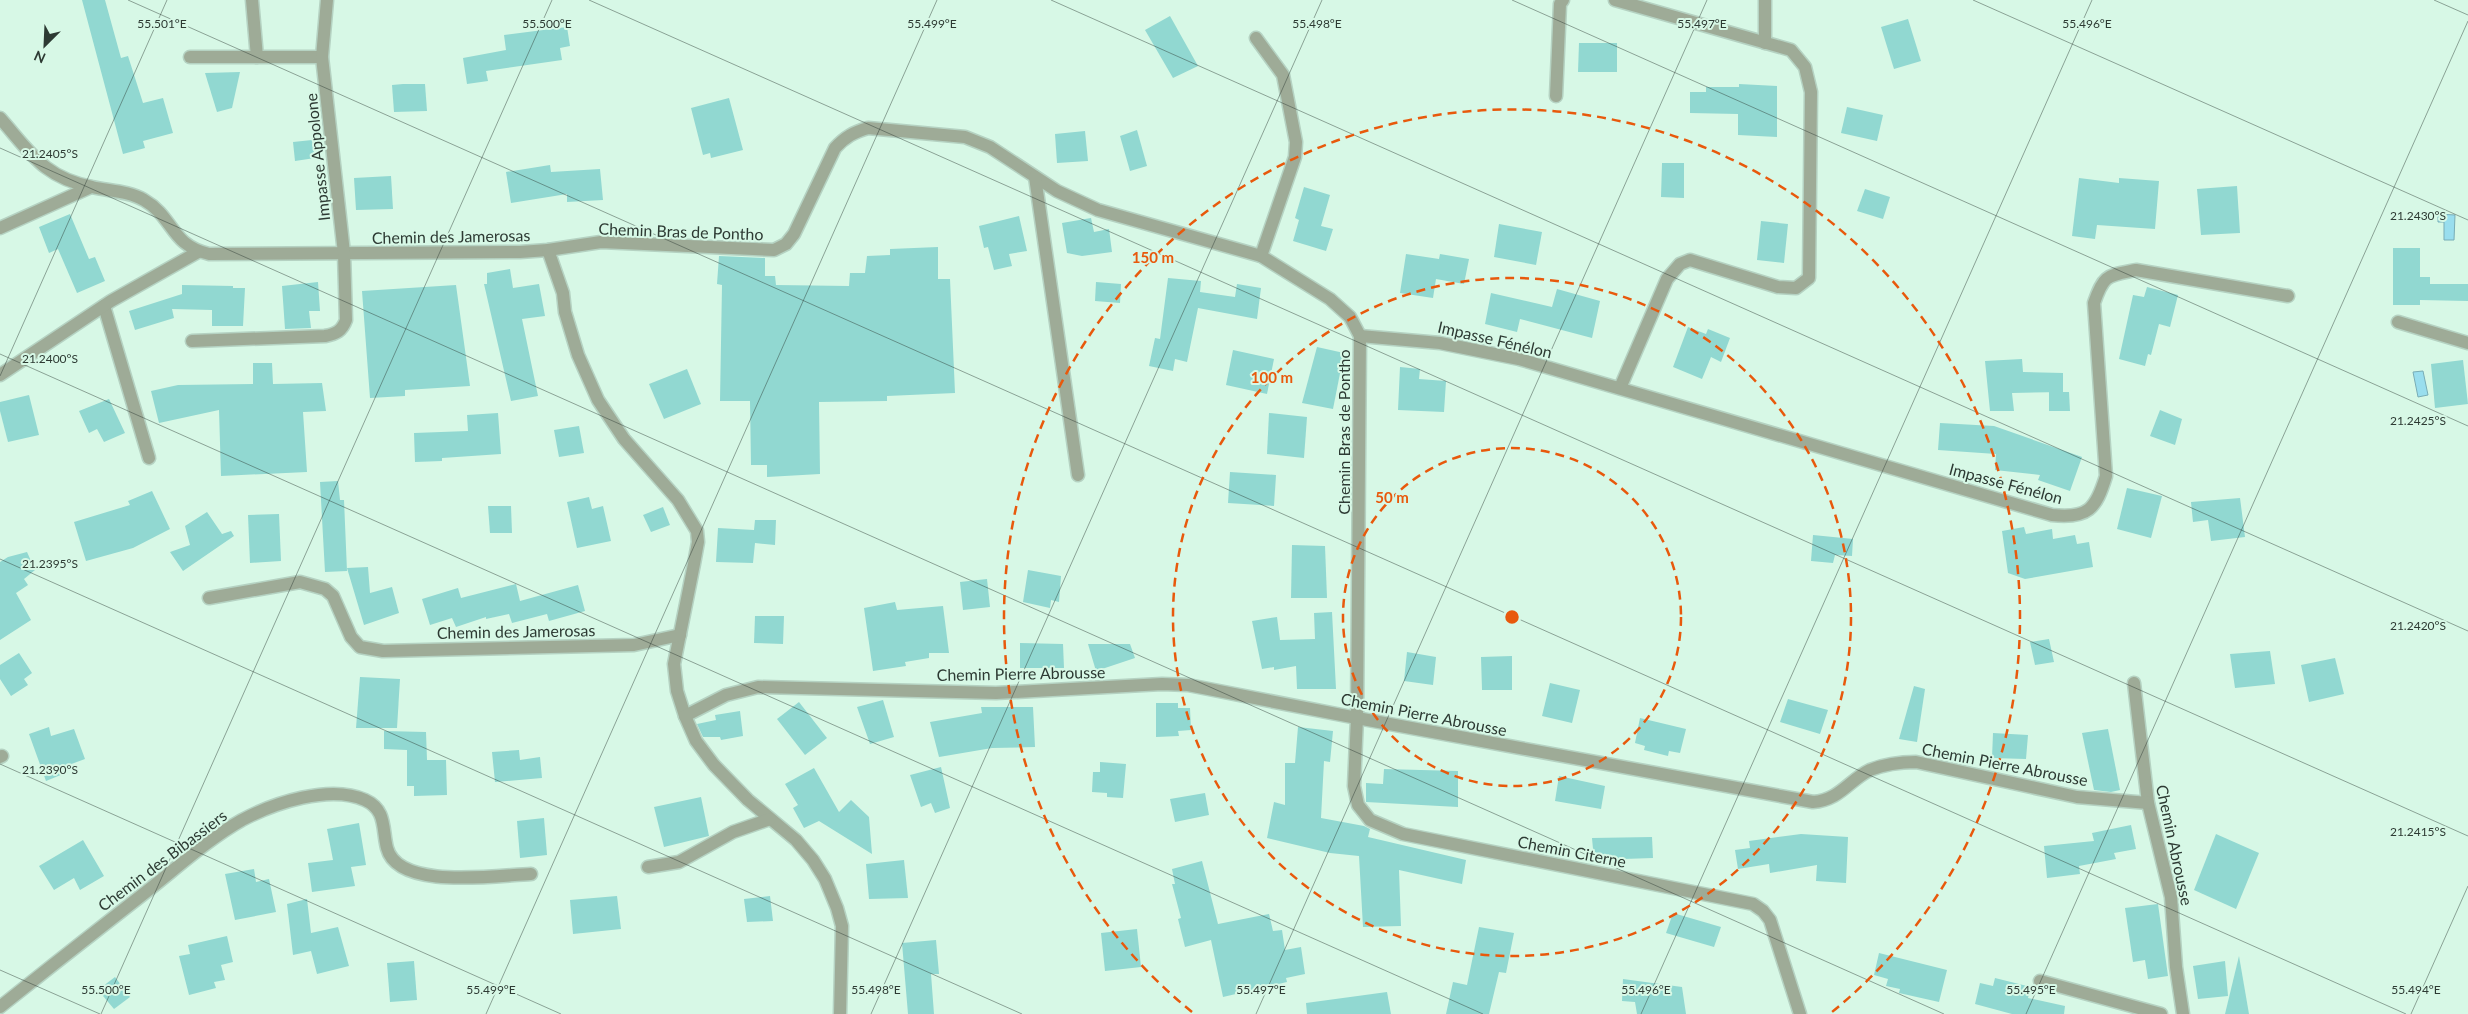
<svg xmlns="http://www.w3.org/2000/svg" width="2468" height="1014" viewBox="0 0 2468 1014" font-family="Lato,sans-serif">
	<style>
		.water { fill: #99deee; stroke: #79adb6 }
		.building { fill: #91d8d1 }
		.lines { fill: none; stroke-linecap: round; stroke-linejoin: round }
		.minor-casing { stroke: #b5d2c2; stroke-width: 15 }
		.minor { stroke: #9eab97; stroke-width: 12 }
		.ticks { fill: none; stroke: #2d3a33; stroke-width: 1; stroke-opacity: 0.45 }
		.ring { fill: none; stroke: #e8590c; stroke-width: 2.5; stroke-dasharray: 9 6 }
		.labels { text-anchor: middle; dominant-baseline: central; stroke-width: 4; stroke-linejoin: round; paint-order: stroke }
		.street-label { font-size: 16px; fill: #2d3a33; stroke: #d7f8e6 }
		.ticks-label { font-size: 12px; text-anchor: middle; fill: #2d3a33; stroke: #d7f8e6; stroke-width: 4; stroke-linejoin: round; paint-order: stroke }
		.centre { fill: #e8590c; stroke: #d7f8e6; stroke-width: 2.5 }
		.ring-label { font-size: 15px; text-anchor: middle; font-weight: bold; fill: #e8590c; stroke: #d7f8e6; stroke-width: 4; stroke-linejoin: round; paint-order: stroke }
	</style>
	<rect width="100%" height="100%" fill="#d7f8e6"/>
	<g class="water">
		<path d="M2438 214 2455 215 2454 240H2444V222H2438Z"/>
		<path d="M2423 371 2428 395 2418 397 2413 372Z"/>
	</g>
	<g class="building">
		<path d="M82 0H105L121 58 128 56 143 103 163 98 173 133 143 141 145 148 123 154Z"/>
		<path d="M1170 16 1198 66 1173 78 1145 30Z"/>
		<path d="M1908 19 1921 61 1894 69 1881 27Z"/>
		<path d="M567 27 570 46 560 48 562 60 486 71 488 81 467 84 463 58 506 50 504 35Z"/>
		<path d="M1579 43H1617V72H1578Z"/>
		<path d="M240 72 232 108 217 112 205 73Z"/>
		<path d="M403 84H425L427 111 394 112 392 85Z"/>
		<path d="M1739 84 1777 86V137L1738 135V114L1690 113V92H1706V87H1739Z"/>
		<path d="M729 98 743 150 711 158 710 153 703 155 691 108Z"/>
		<path d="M1847 107 1883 115 1877 141 1841 133Z"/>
		<path d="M1137 130 1147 166 1130 171 1120 136Z"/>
		<path d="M1085 131 1088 161 1057 163 1055 134Z"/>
		<path d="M312 140 315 158 295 161 293 142Z"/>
		<path d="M1662 163H1684V198L1661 197Z"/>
		<path d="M550 165 551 172 600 169 603 200 567 202V194L511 203 506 172Z"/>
		<path d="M391 176 393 209 356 210 354 178Z"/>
		<path d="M2079 178 2119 183V178L2159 181 2155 229 2097 225 2095 239 2072 236Z"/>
		<path d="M2237 186 2240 233 2201 235 2197 189Z"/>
		<path d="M1304 187 1330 195 1321 226 1333 229 1326 251 1293 241 1299 220 1295 218Z"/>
		<path d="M1865 189 1890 197 1883 219 1857 211Z"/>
		<path d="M70 214 89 259 95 257 105 281 77 293 58 249 49 253 39 227Z"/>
		<path d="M1019 216 1027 251 1009 254 1012 266 994 270 988 247 984 248 979 226Z"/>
		<path d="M1091 218 1094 232 1109 229 1112 252 1082 256 1067 253 1062 223Z"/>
		<path d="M1761 221 1788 224 1784 263 1757 260Z"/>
		<path d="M1499 224 1542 232 1536 265 1494 257Z"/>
		<path d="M938 247V279H950L955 393 887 396V401L819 402 820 474 767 477V465H751L750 401H720L722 285 717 284 719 256 765 258V276H775L776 285 849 286 850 273H865L867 256 890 255V249Z"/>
		<path d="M2393 248H2420V277H2430V284H2468V301L2420 300V305H2393Z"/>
		<path d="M1406 254 1439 259 1440 254 1469 259 1464 284 1436 279 1433 298 1400 293Z"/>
		<path d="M510 269 513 288 539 284 545 316 522 319 538 396 511 401 484 284H487V273Z"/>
		<path d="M1168 278 1201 281 1200 292 1235 297 1237 284 1261 288 1257 319 1198 308 1187 362 1175 359 1173 371 1149 366 1155 338 1160 339Z"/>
		<path d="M318 282 320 311H309L311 328 285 329 282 286Z"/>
		<path d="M1096 282 1121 284 1120 303 1095 301Z"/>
		<path d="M182 285 233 286V288H245L243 326H212V310L172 309 174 318 135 330 129 311 182 294Z"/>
		<path d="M456 285 470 386 405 390V396L370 398 362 291Z"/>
		<path d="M2147 287 2178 295 2170 327 2159 324 2151 355 2148 354 2145 366 2119 359 2133 295 2144 297Z"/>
		<path d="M1557 289 1600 301 1592 338 1520 319 1517 332 1485 324 1491 293 1552 307Z"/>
		<path d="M1688 327 1706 334 1708 329 1730 338 1721 362 1711 357 1702 379 1673 367Z"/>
		<path d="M1317 347 1344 353 1333 409 1302 403Z"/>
		<path d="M1233 350 1274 359 1267 394 1226 385Z"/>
		<path d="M2022 359 2023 372 2063 373V392L2012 393 2014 411H1990L1985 361Z"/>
		<path d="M2463 360 2468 404 2435 408 2431 364Z"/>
		<path d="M253 363H272L273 384 322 383 326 411 303 412 307 472 221 476 219 410 159 423 151 391 178 385 253 384Z"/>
		<path d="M1400 367 1420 369 1419 379 1446 381 1444 412 1398 410Z"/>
		<path d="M687 369 701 404 664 419 649 384Z"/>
		<path d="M2049 392H2069L2070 411H2049Z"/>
		<path d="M29 395 39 435 8 442 0 411V402Z"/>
		<path d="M109 399 125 433 104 442 97 429 89 433 79 411Z"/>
		<path d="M2160 410 2182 419 2175 445 2150 436Z"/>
		<path d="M498 413 501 454 442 458V461L415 462 414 433 468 431 467 415Z"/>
		<path d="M1269 413 1307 417 1304 458 1267 454Z"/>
		<path d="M1940 423 1994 426 2082 457 2070 491 2038 480 2040 475 1995 470 1996 454 1938 450Z"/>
		<path d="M579 426 584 453 559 457 554 430Z"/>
		<path d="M1230 472 1276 475 1274 506 1228 503Z"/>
		<path d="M338 481 340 500H344L347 571 325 572 320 482Z"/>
		<path d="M2127 488 2162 496 2151 538 2117 529Z"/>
		<path d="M152 491 170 529 133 548 86 561 74 522 130 505 128 501Z"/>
		<path d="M589 497 592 509 603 506 611 541 577 548 567 502Z"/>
		<path d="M2240 498 2245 537 2211 541 2208 520 2193 522 2191 502Z"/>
		<path d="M488 506H511L512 533H490Z"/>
		<path d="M663 507 670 525 651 532 643 515Z"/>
		<path d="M207 512 222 534 231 531 234 536 183 571 170 552 190 545 185 526Z"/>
		<path d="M279 514 281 561 250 563 248 515Z"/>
		<path d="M755 520H776L775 545 755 543 753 563 716 562 718 528 754 530Z"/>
		<path d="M2024 527 2026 534 2052 529 2053 539 2075 535 2077 544 2089 542 2093 567 2025 579 2008 573 2002 531Z"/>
		<path d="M1813 535 1853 539 1852 556 1835 555 1833 563 1811 561Z"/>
		<path d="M1292 545 1325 546 1327 598H1291Z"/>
		<path d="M27 552 35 570 24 579 28 585 16 593 31 620 0 640V562L8 557Z"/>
		<path d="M368 567 370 593 392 587 399 613 364 625 347 568Z"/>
		<path d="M1028 570 1061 576 1059 602 1051 600 1050 608 1023 602Z"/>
		<path d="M987 579 990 607 963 610 960 582Z"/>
		<path d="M516 584 520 601 578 585 585 611 549 621 547 614 512 623 509 614 486 619V617L456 627 452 618 430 625 422 599 458 588 461 598Z"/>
		<path d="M895 602 897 610 943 606 949 653H929V658L905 662 906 666 873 671 864 608Z"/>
		<path d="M1332 612 1336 689H1297L1296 666 1274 670V667L1262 669 1252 621 1277 617 1280 640 1315 639 1314 613Z"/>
		<path d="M755 616H784L783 644 754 643Z"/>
		<path d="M2049 639 2054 662 2035 665 2030 642Z"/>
		<path d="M1020 643 1063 644 1064 668H1020Z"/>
		<path d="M1088 644H1130L1135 658 1096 671Z"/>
		<path d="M2270 651 2275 684 2235 688 2230 654Z"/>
		<path d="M1407 652 1436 657 1433 685 1404 681Z"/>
		<path d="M19 653 32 673 24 679 28 685 11 696 0 679V665Z"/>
		<path d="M1512 656V690H1482L1481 657Z"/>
		<path d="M2335 658 2344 694 2309 702 2301 665Z"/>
		<path d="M360 677 400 679 397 728H356Z"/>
		<path d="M1550 683 1580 690 1572 723 1542 716Z"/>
		<path d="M1914 686 1925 689 1917 742 1899 739Z"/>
		<path d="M1788 699 1828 710 1820 734 1780 722Z"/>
		<path d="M883 700 894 737 870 744 857 707Z"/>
		<path d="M799 702 827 738 805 755 777 719Z"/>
		<path d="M1156 703H1178V708H1190L1191 730 1178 731 1179 736 1156 737Z"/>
		<path d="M981 707H1033L1035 747 992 748 939 757 930 722 982 713Z"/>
		<path d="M740 711 743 736 721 740 720 737H703L697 724 716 720 715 715Z"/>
		<path d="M1640 718 1686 729 1680 753 1669 751 1668 756 1644 750 1645 746 1635 743Z"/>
		<path d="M49 727 51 736 74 729 85 759 66 766 68 772 46 781 29 734Z"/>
		<path d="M1298 727 1333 731 1330 762 1324 761 1321 818 1364 826 1370 829 1368 837 1466 860 1462 884 1399 870 1401 926 1363 927 1359 856 1330 853 1267 838 1274 802 1285 805V763H1295Z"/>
		<path d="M2108 729 2120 790 2111 792 2094 790 2082 733Z"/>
		<path d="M384 731 426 732 427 760H446L447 795 414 796V786H407V750L384 749Z"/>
		<path d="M1993 733 2028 735 2026 759 1992 758Z"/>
		<path d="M519 750 520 760 540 757 542 778 495 782 492 752Z"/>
		<path d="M1100 762 1126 764 1123 798 1107 797V793L1092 792 1093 772H1100Z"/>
		<path d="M941 767 950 808 935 813 931 803 921 807 910 775Z"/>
		<path d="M814 768 839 812 851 800 869 817 872 854 819 821 804 828 793 808 798 805 785 784Z"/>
		<path d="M1384 769 1458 771V807L1366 802V783L1383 784Z"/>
		<path d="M1559 776 1605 786 1601 809 1555 801Z"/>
		<path d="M1205 793 1209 815 1175 822 1170 799Z"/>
		<path d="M701 797 709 836 664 847 654 807Z"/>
		<path d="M544 818 547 855 520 858 517 821Z"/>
		<path d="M359 823 366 865 351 867 355 886 312 892 308 863 333 860 327 829Z"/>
		<path d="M2131 825 2136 849 2114 853 2116 859 2079 866 2080 874 2047 878 2044 846 2094 841 2092 833Z"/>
		<path d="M1801 834 1848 837 1846 883 1816 881 1817 865 1770 873 1769 864 1738 869 1735 850 1750 848 1749 841Z"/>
		<path d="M2216 834 2259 853 2236 909 2194 890Z"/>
		<path d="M1652 837 1653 858 1594 860 1592 838Z"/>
		<path d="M83 840 104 876 80 890 74 878 54 890 39 866Z"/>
		<path d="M904 860 908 898 869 899 866 864Z"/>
		<path d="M1202 861 1218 924 1269 914 1273 931 1282 930 1285 950 1301 947 1305 974 1286 978 1287 982 1223 997 1211 940 1185 947 1178 919 1181 918 1172 884H1175L1172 869Z"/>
		<path d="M254 869 256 882 269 879 276 912 235 920 225 874Z"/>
		<path d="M617 896 621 929 573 934 570 900Z"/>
		<path d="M770 896 773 921 747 922 744 899Z"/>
		<path d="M307 899 311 933 338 927 349 966 317 974 311 951 293 955 287 904Z"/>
		<path d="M2158 904 2168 976 2148 979 2145 960 2133 962 2125 908Z"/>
		<path d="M1673 913 1721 927 1714 947 1666 933Z"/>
		<path d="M1479 927 1514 933 1506 973 1499 972 1489 1014H1446L1453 982 1467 985Z"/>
		<path d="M1137 929 1141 967 1105 971 1101 933Z"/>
		<path d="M227 936 233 962 221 965 225 980 214 982 216 988 189 995 179 956 190 954 188 945Z"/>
		<path d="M936 940 939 974H931L934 1014H908L902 943Z"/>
		<path d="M1879 953 1947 970 1939 1002 1899 993 1900 989 1886 986 1888 979 1874 975Z"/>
		<path d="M2239 956 2249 1014H2225Z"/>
		<path d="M414 961 417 1000 390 1002 387 963Z"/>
		<path d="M2225 961 2228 996 2198 999 2193 966Z"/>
		<path d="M115 977 130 997 114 1009 98 990Z"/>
		<path d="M1995 978 2031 987 2028 998 2065 1006 2064 1014H2012L1975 1004 1980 983 1993 986Z"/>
		<path d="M1623 979 1682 987 1686 1014H1637L1635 1002 1622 1001Z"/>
		<path d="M1387 992 1391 1014H1307L1306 1003Z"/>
	</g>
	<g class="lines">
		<defs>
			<g id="minor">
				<path d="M252 0 257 57"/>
				<path d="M1615 0 1791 50 1805 67 1811 92 1809 278 1796 288 1778 287 1690 260 1680 264 1667 279 1620 388"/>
				<path d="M1256 38 1283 75 1296 142 1295 157 1261 256"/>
				<path d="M1765 43V0"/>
				<path d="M190 57H322"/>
				<path d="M1556 96 1560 4 1563 0"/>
				<path d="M0 118C30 152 44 178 92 187 109 191 129 191 144 200 174 217 170 245 209 254L520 252 548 250 601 242 774 250 786 244 794 234 835 148C845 137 854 132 868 128L965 137 990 147 1057 191 1098 210 1261 256 1330 299 1350 317 1360 336 1357 718 1354 786 1358 805 1370 820 1403 834 1753 904 1763 911 1770 920 1800 1014"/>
				<path d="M1035 177 1078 475"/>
				<path d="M0 228 91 187"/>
				<path d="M548 250 563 293 565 312 578 355 598 400 624 439 678 500 697 531 698 542 694 564 674 664 677 691 685 716 696 741 714 765 748 800 796 840 813 860 825 879 837 908 842 926 840 1014"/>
				<path d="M104 306 149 458"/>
				<path d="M2398 322 2468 343"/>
				<path d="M1360 336 1440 343 1519 359 2052 515C2088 519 2096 509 2106 476L2094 303C2104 274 2107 276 2136 270L2288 296"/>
				<path d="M192 341 325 336C336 334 342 331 346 320L344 253 322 57 327 0"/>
				<path d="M0 375 111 301 198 252"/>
				<path d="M209 598 300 582 325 589 333 596 351 637 360 647 383 651 634 645 680 635"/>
				<path d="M2134 683 2148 803 2171 897 2176 967 2183 1014"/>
				<path d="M685 716 726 695 758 687 996 693 1162 684 1188 685 1357 718 1813 802C1840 800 1849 780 1870 770 1885 764 1901 762 1916 762L2077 797 2148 803"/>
				<path d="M0 757 2 756"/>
				<path d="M648 867 679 862 733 832 770 819"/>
				<path d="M2040 981 2161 1014"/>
				<path d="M0 1007C50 967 101 927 151 888 180 865 210 838 242 820 274 803 330 784 365 800 387 810 382 829 387 848 398 891 498 875 531 874"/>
			</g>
		</defs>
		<use href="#minor" class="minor-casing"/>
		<use href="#minor" class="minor"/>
	</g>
	<path class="ticks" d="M128 0 2406 1014M589 0 2468 836M1051 0 2468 631M1512 0 2468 426M1973 0 2468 220M2434 0 2468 15M0 148 1944 1014M0 354 1483 1014M0 376 167 0M0 559 1022 1014M0 764 561 1014M0 970 100 1014M101 1014 552 0M486 1014 937 0M871 1014 1322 0M1256 1014 1707 0M1641 1014 2092 0M2026 1014 2468 21M2411 1014 2468 886"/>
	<g class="ring">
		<circle cx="1512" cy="617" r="169"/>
		<circle cx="1512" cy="617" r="339"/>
		<path d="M1192 1012A508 508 0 1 1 1832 1012"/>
	</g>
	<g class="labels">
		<g class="street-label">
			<text transform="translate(317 157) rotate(-96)">Impasse Appolone</text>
			<text transform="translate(681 231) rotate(2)">Chemin Bras de Pontho</text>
			<text transform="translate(451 236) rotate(-1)">Chemin des Jamerosas</text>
			<text transform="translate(1495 339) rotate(13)">Impasse Fénélon</text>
			<text transform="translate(1343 432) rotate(-90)">Chemin Bras de Pontho</text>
			<text transform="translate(2006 483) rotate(15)">Impasse Fénélon</text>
			<text transform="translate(516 631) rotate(-1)">Chemin des Jamerosas</text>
			<text transform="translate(1021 673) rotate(-1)">Chemin Pierre Abrousse</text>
			<text transform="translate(1424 714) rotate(11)">Chemin Pierre Abrousse</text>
			<text transform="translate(2005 764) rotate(11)">Chemin Pierre Abrousse</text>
			<text transform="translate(2175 845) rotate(78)">Chemin Abrousse</text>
			<text transform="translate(1572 851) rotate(11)">Chemin Citerne</text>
			<text transform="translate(162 860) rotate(-37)">Chemin des Bibassiers</text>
		</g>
	</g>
	<g class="ticks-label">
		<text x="162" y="28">55.501°E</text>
		<text x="547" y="28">55.500°E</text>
		<text x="932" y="28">55.499°E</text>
		<text x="1317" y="28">55.498°E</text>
		<text x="1702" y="28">55.497°E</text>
		<text x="2087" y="28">55.496°E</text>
		<text x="50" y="158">21.2405°S</text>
		<text x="2418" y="220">21.2430°S</text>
		<text x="50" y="363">21.2400°S</text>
		<text x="2418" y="425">21.2425°S</text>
		<text x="50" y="568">21.2395°S</text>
		<text x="2418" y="630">21.2420°S</text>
		<text x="50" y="774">21.2390°S</text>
		<text x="2418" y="836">21.2415°S</text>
		<text x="106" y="994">55.500°E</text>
		<text x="491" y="994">55.499°E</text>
		<text x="876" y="994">55.498°E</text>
		<text x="1261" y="994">55.497°E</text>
		<text x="1646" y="994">55.496°E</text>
		<text x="2031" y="994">55.495°E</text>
		<text x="2416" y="994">55.494°E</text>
	</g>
	<circle cx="1512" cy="617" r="8" class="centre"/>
	<g class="ring-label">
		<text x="1153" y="263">150 m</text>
		<text x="1272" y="383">100 m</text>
		<text x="1392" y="503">50 m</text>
	</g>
	<g transform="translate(45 45) rotate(204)" stroke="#d7f8e6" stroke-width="4" paint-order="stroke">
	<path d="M0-4L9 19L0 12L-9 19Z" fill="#2d3a33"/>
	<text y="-8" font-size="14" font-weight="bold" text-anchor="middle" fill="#2d3a33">N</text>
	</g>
</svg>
